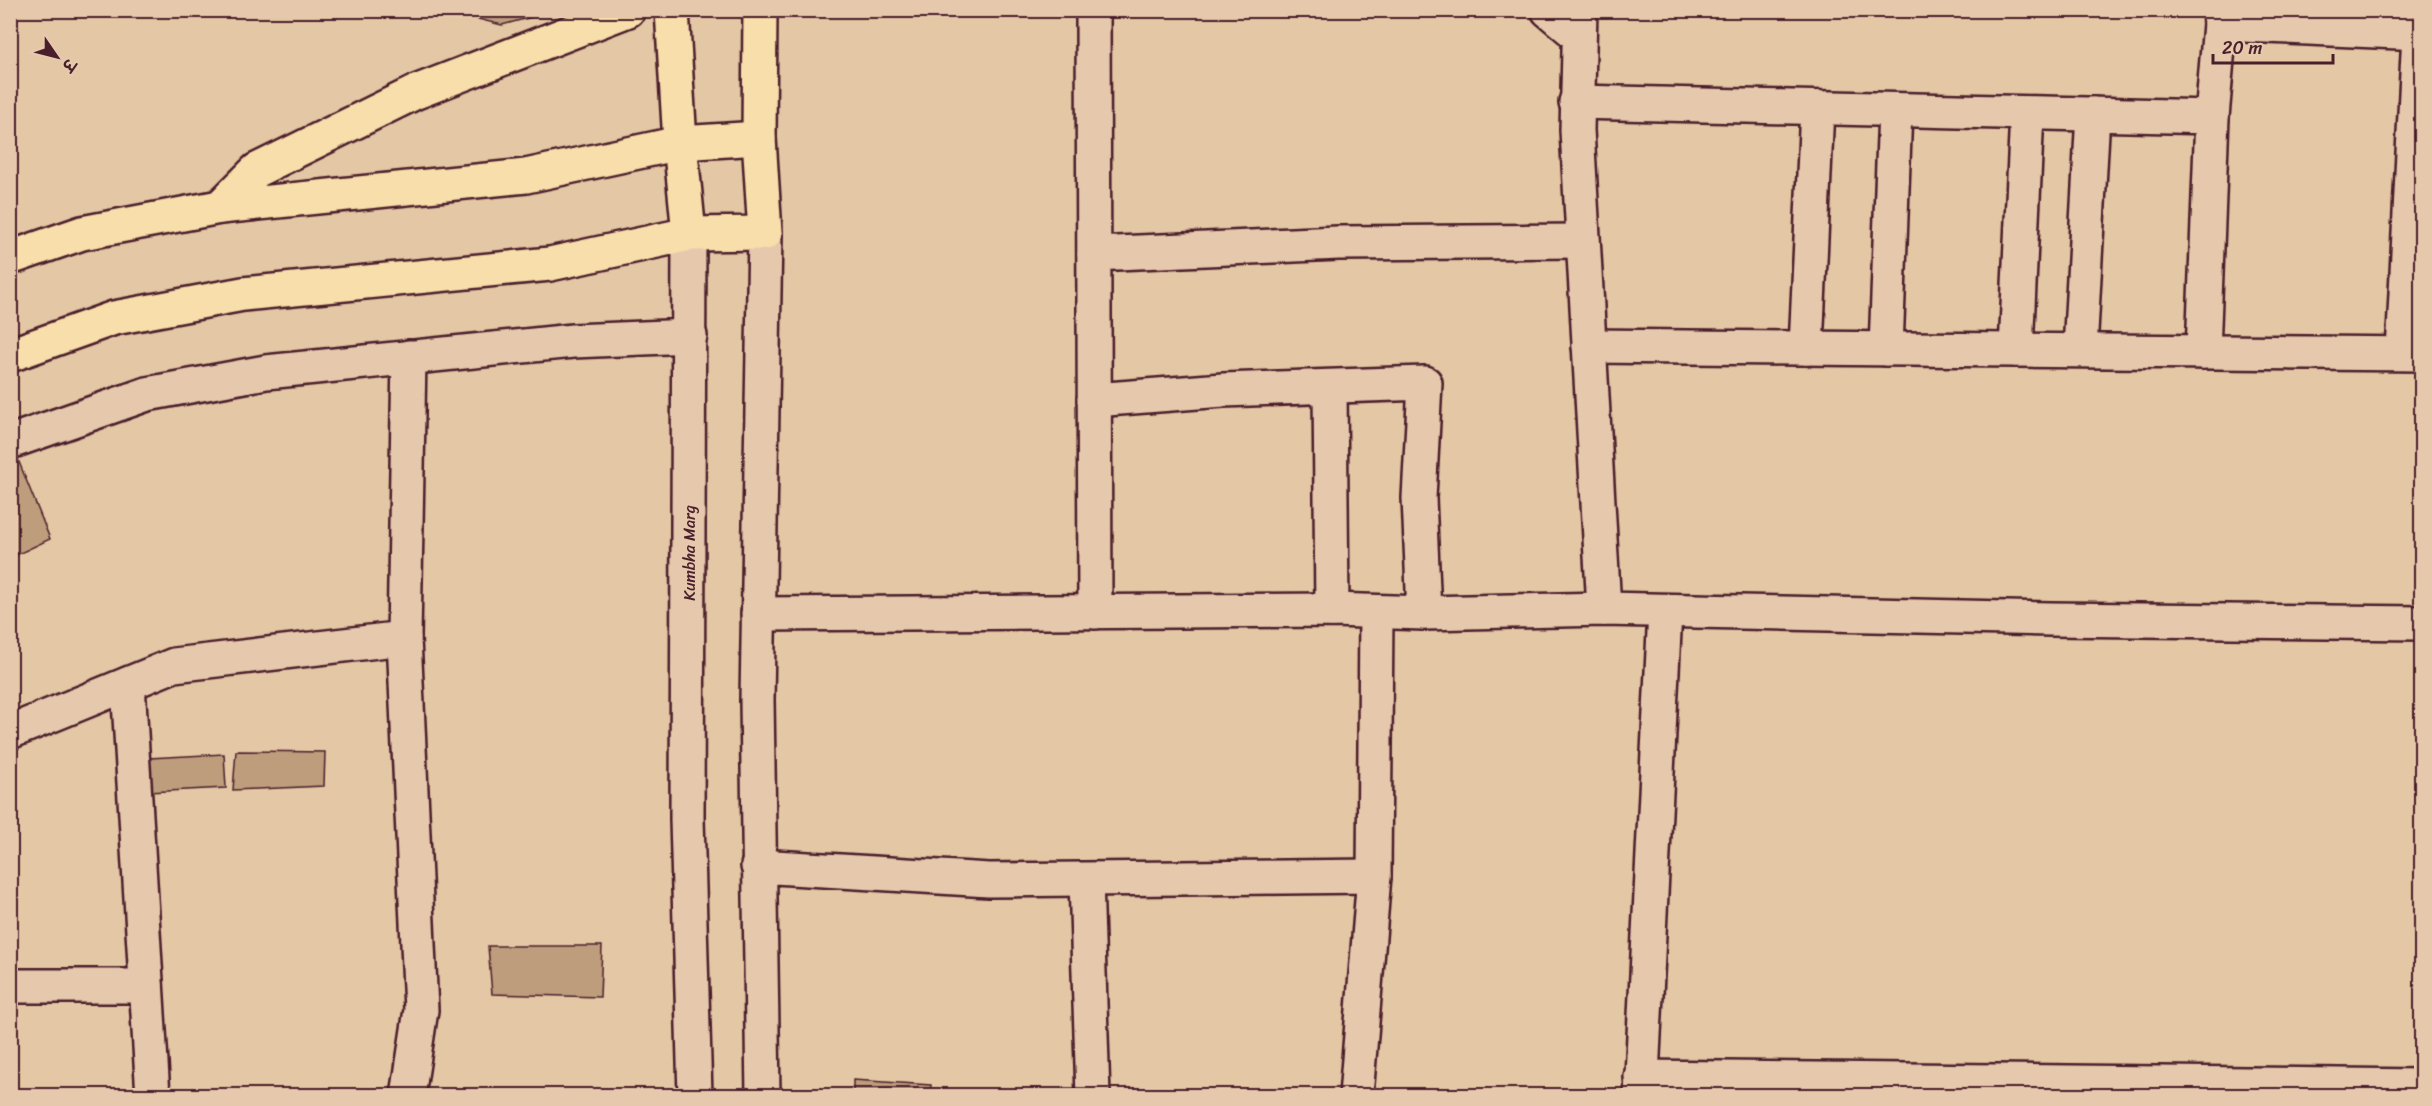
<svg xmlns="http://www.w3.org/2000/svg" width="2432" height="1106" viewBox="0 0 2432 1106" font-family="Sriracha,'Playpen Sans Deva',sans-serif">
	<style>
		.building { fill: #bd9d7b; stroke: #4a1f2b; stroke-width: 1.5 }
		.lines { fill: none; stroke-linecap: round; stroke-linejoin: round }
		.minor-casing { stroke: #4a1f2b; stroke-width: 38 }
		.major-casing { stroke: #4a1f2b; stroke-width: 38 }
		.minor { stroke: #e6c9ad; stroke-width: 33 }
		.major { stroke: #f8deab; stroke-width: 33 }
		.labels { text-anchor: middle; dominant-baseline: central; stroke-width: 5; stroke-linejoin: round; paint-order: stroke }
		.street-label { font-size: 16px; fill: #4a1f2b; stroke: #e6c9ad }
	</style>
	<rect width="100%" height="100%" fill="#e4c7a5"/>
	<filter id="ink" filterUnits="userSpaceOnUse"><feTurbulence type="fractalNoise" baseFrequency=".0167" numOctaves="2"/><feDisplacementMap in="SourceGraphic" scale="12" xChannelSelector="R" yChannelSelector="G"/><feConvolveMatrix kernelMatrix="1 2 1 2 8 2 1 2 1" color-interpolation-filters="sRGB"/></filter>
	<g filter="url(#ink)">
		<g class="building">
			<path d="M442 10H558L502 25Z"/>
			<path d="M17 457 50 539 10 558V460Z"/>
			<path d="M236 751 325 752 324 786 233 790Z"/>
			<path d="M224 754 226 788 148 792 149 758Z"/>
			<path d="M488 946H602L600 997 492 994Z"/>
			<path d="M853 1080 931 1085 930 1096H853Z"/>
		</g>
		<g class="lines">
			<defs>
				<g id="minor">
					<path d="M1093 10 1095 612"/>
					<path d="M1548 10 1579 36"/>
					<path d="M1580 10 1577 130 1604 609"/>
					<path d="M2220 24 2422 33"/>
					<path d="M1576 102 2212 117"/>
					<path d="M689 234 687 819 695 1096"/>
					<path d="M1094 254 1338 243 1583 241"/>
					<path d="M1589 346 2422 354"/>
					<path d="M1806 348 1817 108"/>
					<path d="M1886 349 1895 110"/>
					<path d="M2016 350 2027 113"/>
					<path d="M2080 350 2093 114"/>
					<path d="M2203 352 2212 117 2220 24 2219 10"/>
					<path d="M2403 353 2419 33"/>
					<path d="M1330 388 1332 610"/>
					<path d="M1094 400 1223 390 1425 383 1419 498 1424 613"/>
					<path d="M10 442 147 394 266 372 573 341 690 336"/>
					<path d="M758 614 1332 610 1424 613 1604 609 2051 619 2422 623"/>
					<path d="M128 684 153 1096"/>
					<path d="M10 732 174 665 404 638"/>
					<path d="M758 866 989 880 1374 876 1356 1096"/>
					<path d="M1374 876 1376 613"/>
					<path d="M1086 880 1093 1096"/>
					<path d="M10 986H146"/>
					<path d="M1641 1077 2422 1086"/>
					<path d="M408 1096 421 1010 404 638 409 357"/>
					<path d="M763 1096 757 700 765 233"/>
					<path d="M1641 1096 1665 611"/>
				</g>
				<g id="major">
					<path d="M672 10 680 143 689 234"/>
					<path d="M220 207 257 170 416 92 628 10"/>
					<path d="M10 258 82 233 220 207 526 176 680 143 759 138"/>
					<path d="M10 355 114 318 243 294 550 264 689 234 765 233 759 138 760 10"/>
				</g>
			</defs>
			<use href="#minor" class="minor-casing"/>
			<use href="#major" class="major-casing"/>
			<use href="#minor" class="minor"/>
			<use href="#major" class="major"/>
		</g>
	</g>
	<g class="labels">
		<g class="street-label">
			<text transform="translate(689 553) rotate(-90)">Kumbha Marg</text>
		</g>
	</g>
	<rect width="2432" height="1106" fill="none" stroke="#e6c9ad" stroke-width="36"/>
	<rect x="18" y="18" width="2396" height="1070" fill="none" stroke="#4a1f2b" stroke-width="2" filter="url(#ink)"/>
	<g transform="translate(57 57) rotate(125)" stroke="#e6c9ad" stroke-width="4.5" paint-order="stroke">
	<path d="M0-4.5L10 22L0 15L-10 22Z" fill="#4a1f2b"/>
	<text y="-9" font-size="16" font-weight="bold" text-anchor="middle" fill="#4a1f2b">उ</text>
	</g>
	<path d="M2213 54v9h120v-9" fill="none" stroke="#4a1f2b" stroke-width="3"/>
	<text x="2222" y="54" font-size="18" fill="#4a1f2b" stroke="#e6c9ad" stroke-width="4.5" paint-order="stroke">20 m</text>
</svg>
